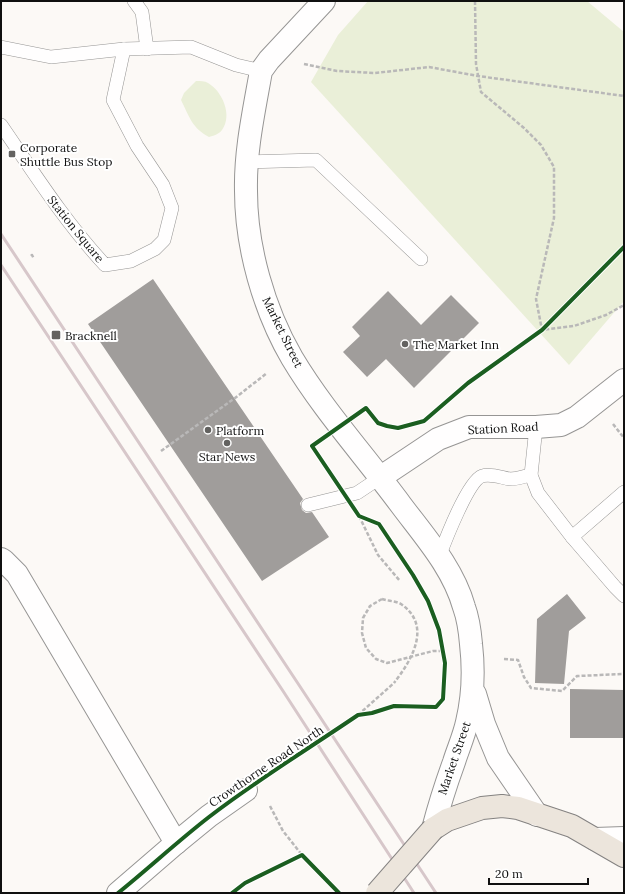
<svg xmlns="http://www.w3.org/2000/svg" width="625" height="894" viewBox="0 0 625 894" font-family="Lora,serif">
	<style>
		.green { fill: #eaefd8 }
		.building { fill: #a09d9b }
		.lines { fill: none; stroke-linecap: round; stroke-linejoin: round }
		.service-casing { stroke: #969594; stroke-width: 14 }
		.minor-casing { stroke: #969594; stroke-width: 24 }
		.tertiary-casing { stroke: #969594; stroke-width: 24 }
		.primary-casing { stroke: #848281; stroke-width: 24 }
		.path { stroke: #b9b8b8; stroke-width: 2.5; stroke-dasharray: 4 2; stroke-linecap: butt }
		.service { stroke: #fffefe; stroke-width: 13 }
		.minor { stroke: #fffefe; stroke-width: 22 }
		.tertiary { stroke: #fffefe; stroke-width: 22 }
		.primary { stroke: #ece5dc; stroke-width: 22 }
		.rail { stroke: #d7c7ca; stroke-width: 3 }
		.primary-bridge-casing { stroke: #848281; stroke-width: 24; stroke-linecap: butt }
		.path-bridge { stroke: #b9b8b8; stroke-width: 2.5; stroke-dasharray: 4 2; stroke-linecap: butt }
		.primary-bridge { stroke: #ece5dc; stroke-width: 22 }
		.cycleway-casing { stroke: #fff; stroke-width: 6 }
		.cycleway { stroke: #1b5e20; stroke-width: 4 }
		.poi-dot { fill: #636260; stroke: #fff; stroke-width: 1.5 }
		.labels { text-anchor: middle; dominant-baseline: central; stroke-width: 4; stroke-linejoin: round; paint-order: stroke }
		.poi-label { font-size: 12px; fill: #101010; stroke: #fff; text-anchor: start }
		.street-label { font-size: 12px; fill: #101010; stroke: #fff }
	</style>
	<rect width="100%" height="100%" fill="#fcf9f6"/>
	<g class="green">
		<path d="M368 1H587L624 32V301L569 365 311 82 338 35Z"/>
		<path d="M196 81C200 81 205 81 208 83 222 91 233 115 222 130 219 134 213 136 209 137 192 128 189 116 181 100L184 93Z"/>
	</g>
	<g class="building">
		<path d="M153 279 303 499 300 503 302 510 306 513 312 512 329 537 262 581 88 324Z"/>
		<path d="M388 291 421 325 451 295 479 323 414 388 386 359 367 377 343 352 360 336 352 327Z"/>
		<path d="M567 594 586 618 569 631 564 684 535 683 537 619Z"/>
		<path d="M570 689 624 690V738H570Z"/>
	</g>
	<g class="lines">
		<defs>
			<g id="service">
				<path d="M134 1 142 12 147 49"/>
				<path d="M1 47 51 57 124 49 191 47 236 65 261 71"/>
				<path d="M1 125C34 173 65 222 105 265L131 261 155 249 164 240 172 208 163 185 137 146 113 100 124 49"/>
				<path d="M247 162 316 160 421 259"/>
				<path d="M536 427 531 475 538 493 572 537 615 587 624 596"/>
				<path d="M308 505 357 493 381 477"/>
				<path d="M572 537 624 492"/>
				<path d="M439 557C445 541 468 481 482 476 491 473 502 478 510 479 517 479 525 476 531 475"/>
			</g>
			<g id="minor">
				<path d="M381 477 438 439 469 427H536L561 425 577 417 624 380"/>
				<path d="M1 559 4 561 17 574 176 843"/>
				<path d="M118 893 176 843 209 816 246 790"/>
			</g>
			<g id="tertiary">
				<path d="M324 1 269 60 261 71C254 111 245 151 246 191 246 247 264 310 292 358 323 410 365 456 401 505 425 537 453 568 464 607 468 618 470 632 471 644 474 670 473 697 467 722 464 736 458 749 454 762 446 784 439 806 433 829"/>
				<path d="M475 694 484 724 498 758 537 815"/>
				<path d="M595 839 624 838"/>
			</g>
			<path id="primary" d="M433 829 447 820 482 808 502 806 518 808 572 826 624 856"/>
		</defs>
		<use href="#service" class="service-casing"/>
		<use href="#minor" class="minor-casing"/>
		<use href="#tertiary" class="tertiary-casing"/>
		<use href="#primary" class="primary-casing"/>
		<g class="path">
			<path d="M475 1 476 64 481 92 524 128 541 145 554 167V218L536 299 542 330 574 326 606 315 624 305"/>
			<path d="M304 64 337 71 375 73 429 67 478 76 624 96"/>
			<path d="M31 256 32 255 34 259"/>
			<path d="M613 424 624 438"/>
			<path d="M161 451 235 398 267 373"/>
			<path d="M359 516 378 555 400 581"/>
			<path d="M382 599 370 606 363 618 362 633 366 648 376 659 387 663 433 651H440"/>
			<path d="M504 659 518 660 524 677 531 688 562 691 577 676 624 674"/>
			<path d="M358 715 394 683"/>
			<path d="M270 806 283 831 302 855"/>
		</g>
		<use href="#service" class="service"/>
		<use href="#minor" class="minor"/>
		<use href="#tertiary" class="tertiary"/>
		<use href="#primary" class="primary"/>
		<g class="rail">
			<path d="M1 234 297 682 436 893"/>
			<path d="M1 265 283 691 414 893"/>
		</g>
		<defs>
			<path id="primary-bridge" d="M377 893 433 829"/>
		</defs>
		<use href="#primary-bridge" class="primary-bridge-casing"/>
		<path class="path-bridge" d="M382 599C388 601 396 601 401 604 433 626 411 661 394 683"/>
		<use href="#primary-bridge" class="primary-bridge"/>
		<defs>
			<g id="cycleway">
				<path d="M118 893C149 868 178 841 209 817 257 780 308 749 358 715L372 713 394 706 436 707 443 699 445 663 439 630 428 601 413 575 379 524 359 516 312 446 366 408 378 423 387 426 398 428 424 421 468 383 542 330 624 247"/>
				<path d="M232 893 245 883 302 855 339 893"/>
			</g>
		</defs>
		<use href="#cycleway" class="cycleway-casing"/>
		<use href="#cycleway" class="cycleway"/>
	</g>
	<g class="poi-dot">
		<rect x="8" y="150" width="8" height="8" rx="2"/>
		<rect x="51" y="330" width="10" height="10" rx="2"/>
		<circle cx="405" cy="344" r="4"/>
		<circle cx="208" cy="430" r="4"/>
		<circle cx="227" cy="443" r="4"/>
	</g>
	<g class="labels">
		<g class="poi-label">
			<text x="20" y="147">Corporate<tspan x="20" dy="14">Shuttle Bus Stop</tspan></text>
			<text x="65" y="335">Bracknell</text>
			<text x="413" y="344">The Market Inn</text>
			<text x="216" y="430">Platform</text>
			<text x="227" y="456" text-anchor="middle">Star News</text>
		</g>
		<g class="street-label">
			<text transform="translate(76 229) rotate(51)">Station Square</text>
			<text transform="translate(283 332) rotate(64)">Market Street</text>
			<text transform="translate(503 428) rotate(-3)">Station Road</text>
			<text transform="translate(454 758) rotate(-71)">Market Street</text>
			<text transform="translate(266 766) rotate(-34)">Crowthorne Road North</text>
		</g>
	</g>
	<rect width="625" height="894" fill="none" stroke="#101010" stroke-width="4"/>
	<path d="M489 878v6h99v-6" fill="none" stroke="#101010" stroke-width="2"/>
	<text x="495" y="878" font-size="12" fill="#101010" stroke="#ffffff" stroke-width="3" paint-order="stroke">20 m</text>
</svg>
